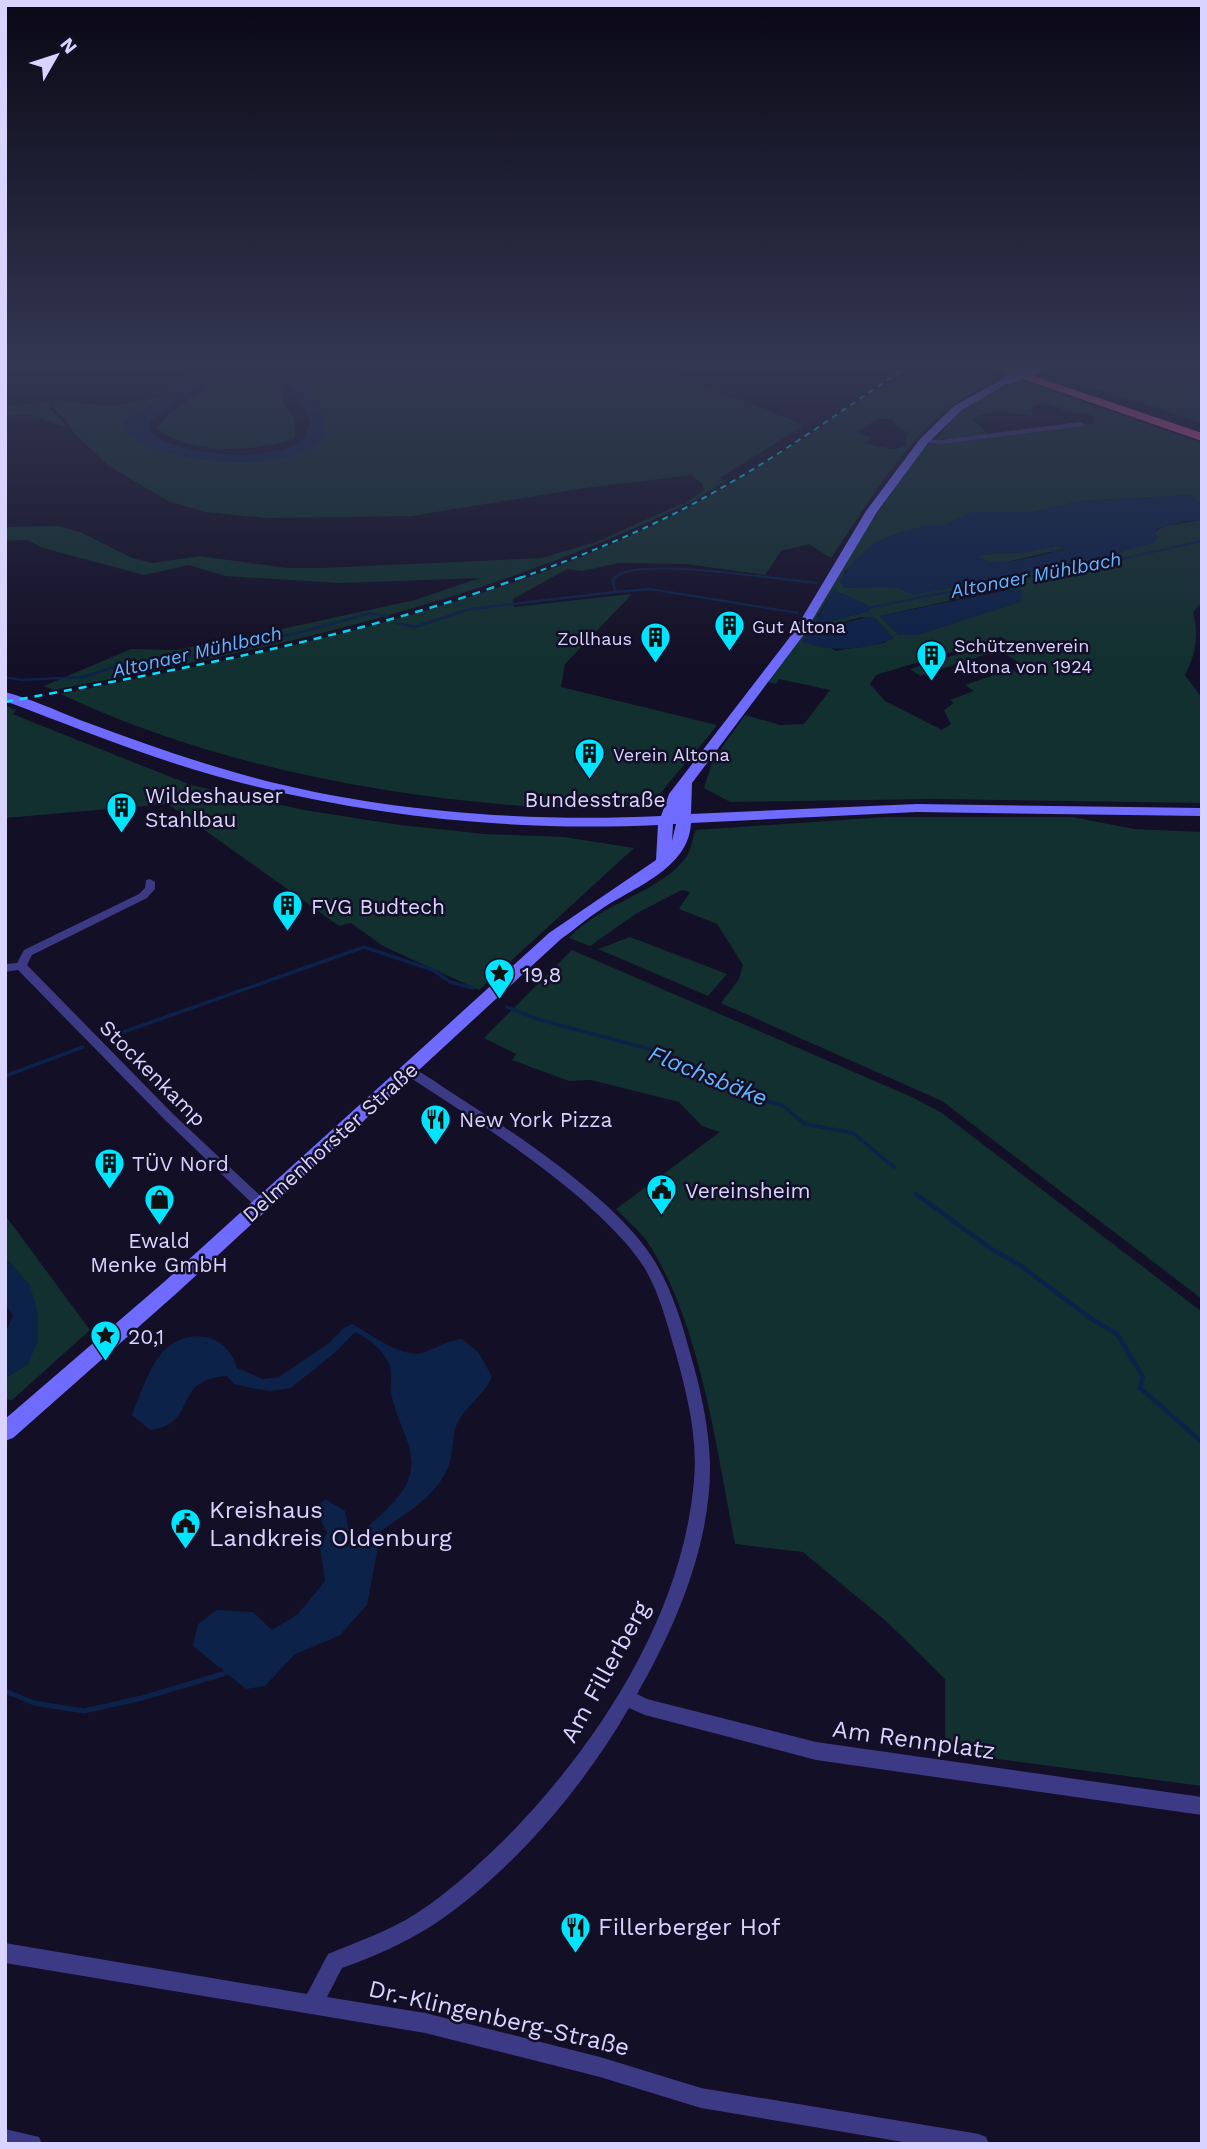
<svg xmlns="http://www.w3.org/2000/svg" width="1207" height="2149" viewBox="0 0 1207 2149" font-family="'Work Sans',sans-serif">
	<style>
		.green { fill: #12302f; fill-rule: evenodd }
		.water { fill: #0c2248; fill-rule: evenodd }
		.lines { fill: none; stroke-linecap: round; stroke-linejoin: round }
		.stream-far4 { stroke: #0c2248; stroke-width: 2 }
		.stream-far3 { stroke: #0c2248; stroke-width: 2.5 }
		.stream-far2 { stroke: #0c2248; stroke-width: 3.5 }
		.stream-far1 { stroke: #0c2248; stroke-width: 4.5 }
		.stream { stroke: #0c2248; stroke-width: 5 }
		.minor { fill: #3d3a85; fill-rule: evenodd }
		.secondary { fill: #6f6bff; fill-rule: evenodd }
		.motorway { fill: #ff4fa3; fill-rule: evenodd }
		.rail-far1 { stroke: #00e5ff; stroke-width: 2; stroke-dasharray: 6 5; stroke-linecap: butt }
		.rail { stroke: #00e5ff; stroke-width: 2.5; stroke-dasharray: 8 7; stroke-linecap: butt }
		.secondary-bridge { stroke: #6f6bff; stroke-width: 10 }
		.labels { text-anchor: middle; dominant-baseline: central; stroke-width: 5; stroke-linejoin: round; paint-order: stroke }
		.far-poi-label { font-size: 18px; fill: #d9d4ff; stroke: #130f26; text-anchor: start }
		.far-water-label { font-size: 19px; font-style: italic; fill: #62b6ff; stroke: #130f26 }
		.poi-label { font-size: 21px; fill: #d9d4ff; stroke: #130f26; text-anchor: start }
		.street-label { font-size: 21px; fill: #d9d4ff; stroke: #130f26 }
		.water-label { font-size: 23px; font-style: italic; fill: #62b6ff; stroke: #130f26 }
		.near-poi-label { font-size: 24px; fill: #d9d4ff; stroke: #130f26; text-anchor: start }
		.near-street-label { font-size: 24px; fill: #d9d4ff; stroke: #130f26 }
	</style>
	<rect width="100%" height="100%" fill="#130f26"/>
	<g class="green">
		<path d="M205 363H285L283 402 294 418 295 438C256 453 190 455 156 428L169 414 205 388 209 369Z"/>
		<path d="M316 363H660L659 366 663 370 804 425 720 478 726 481 688 504 685 503 704 490 702 484 691 475 585 488 411 516 266 518 206 512 170 502 110 467 75 434 64 418 52 407 54 401 110 406 161 398 123 422C130 429 137 441 146 445 185 464 294 473 324 437 321 427 302 382 305 376 307 372 313 367 316 363Z"/>
		<path d="M917 363H972L1005 375C981 387 957 400 936 419 894 458 863 511 831 558L809 544 781 551 765 575 686 564 619 563 582 571 567 569 513 599 514 607 632 594 565 664 561 687 717 725C697 752 672 776 653 804 620 806 585 810 552 808 386 798 211 765 61 694 277 651 497 609 693 505 771 464 843 411 917 363ZM877 419H893L892 422 909 434 905 440 907 446 893 449 866 444 871 438 856 432Z"/>
		<path d="M1062 363H1202V423L1041 371Z"/>
		<path d="M1020 380 1202 443V505L1190 495 1081 501 1033 512H972L945 525H928L890 536 874 544 844 572 845 588 967 582 1080 563 1121 552 1165 526 1202 520V602L1193 612C1199 635 1196 654 1185 675L1202 698V803L933 799 730 802 704 788 713 760 745 715 780 725 804 724 830 690 779 679 776 684 768 682 862 535 925 445 1095 423C1089 409 1085 415 1073 413 1056 411 1051 397 1031 408L1032 416C1013 413 989 408 972 419L989 435 937 440C956 410 987 391 1020 380ZM834 590 867 605 869 611 820 624 817 616ZM999 590H1022L1019 602 917 635H899L880 616ZM861 617 876 619 893 638 883 643 835 651 809 632ZM1001 637 1018 648 1004 653 1031 671 1021 675 1011 669 965 685 974 691 950 700 954 703 944 710 951 724 942 730 885 701 870 684 876 675Z"/>
		<path d="M50 402 49 408 63 421 65 427 30 414 5 415V406Z"/>
		<path d="M681 504 685 505C480 603 275 649 53 690L44 686 131 649 176 650 277 630 415 600 480 578 340 583 225 576 189 565 144 575 43 548 27 540 5 541V527L59 526 80 532 132 558 153 563 199 556 287 568H324L542 558 596 542Z"/>
		<path d="M1055 546 1066 548 1006 562H989L981 559 978 555 1028 552Z"/>
		<path d="M1003 640 1012 646 920 676 910 669Z"/>
		<path d="M5 706 16 710 13 714 27 720 191 785 304 810 400 825 485 834 564 837 634 848 479 990 383 946 351 923 339 926 168 804 5 818Z"/>
		<path d="M886 817H1072L1134 829 1202 832V1299L942 1101 721 1003 739 979 743 965 717 924 679 909 690 892 682 890 637 913 590 946 569 938C601 902 661 893 687 856 692 848 692 838 696 830Z"/>
		<path d="M630 937 727 974 708 996 598 949Z"/>
		<path d="M572 950 914 1098 942 1113 1202 1312V1786L945 1752V1679L886 1621 803 1552 735 1544C717 1451 700 1319 646 1240 638 1229 625 1219 616 1209L720 1132 702 1126 679 1102 591 1080 569 1081 512 1060 516 1054 484 1038Z"/>
		<path d="M5 1215 90 1330 12 1400 5 1399V1378L28 1364 30 1286 5 1257Z"/>
	</g>
	<g class="water">
		<path d="M185 363H199L203 375 199 384 150 422 149 431C175 456 266 462 297 444 306 439 308 429 310 420 301 402 284 383 297 363H316L305 375 304 385 323 412 324 437C296 472 199 463 159 451 147 447 137 440 126 433L123 422C147 407 173 397 189 374Z"/>
		<path d="M1190 495 1202 505V520L1184 521 1158 528 1155 532 1158 538 1153 543 1081 563 913 595 896 587 845 588 839 581 854 561 873 544 890 536 928 525H945L971 512H1033L1081 501ZM1055 546 1066 548 1058 551 1049 549 1052 553C1034 556 991 571 979 555L1028 552Z"/>
		<path d="M1014 589H1022L1020 602 917 635H899L880 616Z"/>
		<path d="M834 590 867 605 869 611 820 624 815 621Z"/>
		<path d="M872 616 894 638C864 651 833 652 802 642L809 632Z"/>
		<path d="M5 1257 30 1286 38 1313V1341L28 1364 5 1378V1334L13 1315 5 1304Z"/>
		<path d="M352 1324C372 1334 402 1360 425 1352 439 1347 445 1341 462 1339L479 1353 492 1377C484 1394 469 1404 459 1420 451 1434 454 1448 450 1462 440 1494 407 1513 381 1531L367 1605 339 1636 295 1654 265 1686 246 1689 193 1646 198 1624 217 1610 253 1612 272 1630 298 1614 325 1581 320 1548 327 1533 316 1508 325 1499 345 1511 351 1541C368 1526 402 1500 409 1478 419 1447 394 1421 391 1391 390 1382 393 1373 389 1364 384 1351 368 1338 355 1332L338 1350 291 1388 271 1391 251 1388 234 1384 227 1376C169 1381 200 1424 150 1430L132 1415C138 1399 150 1367 160 1355 184 1326 227 1331 237 1368L263 1379 279 1377 329 1343 344 1328Z"/>
	</g>
	<g class="lines">
		<g class="stream-far4">
			<path d="M615 578C630 558 746 575 774 578"/>
			<path d="M1014 578 1058 573 1202 541"/>
		</g>
		<g class="stream-far3">
			<path d="M758 576 816 583"/>
			<path d="M615 592 650 589 798 613"/>
			<path d="M868 608 1028 576"/>
			<path d="M396 623 415 627 470 609 615 592 613 581 616 576"/>
			<path d="M5 677 21 680 84 677 114 667 184 657 298 633 371 613 388 617"/>
		</g>
		<g class="stream-far2">
			<path d="M507 1007 537 1019 649 1049 694 1065 713 1077 735 1083 753 1098 782 1105 805 1124 853 1133 895 1168"/>
			<path d="M115 1035 364 947 433 970 450 982 473 988"/>
			<path d="M5 1076 83 1047"/>
		</g>
		<path class="stream-far1" d="M916 1194 993 1250 1020 1265 1090 1318 1117 1334 1143 1377 1140 1388 1202 1442"/>
		<path class="stream" d="M5 1691 34 1703 84 1711 142 1698 226 1673"/>
		<g class="minor">
			<path d="M1080 422 1084 424 1083 426 942 444 924 443 920 441 924 439 942 440Z"/>
			<path d="M150 879 155 882V889L147 898 32 955 27 965 173 1114 266 1201 268 1204 266 1207H256L165 1120 18 970 5 972V964L17 963 24 950 139 894 145 888 146 880Z"/>
			<path d="M410 1068C423 1072 435 1082 446 1089 472 1106 497 1122 522 1139 564 1169 614 1206 645 1247 668 1278 679 1313 689 1349 700 1387 709 1425 710 1464 711 1544 676 1626 637 1694L647 1699 816 1742 1202 1797V1815L816 1760 645 1715 629 1708C583 1788 511 1873 433 1925 405 1943 373 1957 342 1968L327 1997 425 2013 600 2057 701 2088 979 2134 986 2137 989 2144H915L701 2108 600 2077 425 2033 5 1963V1943L307 1994 328 1954C359 1941 389 1931 417 1913 448 1893 476 1867 502 1842 596 1748 683 1616 694 1480 698 1438 687 1394 676 1354 667 1324 660 1294 644 1267 627 1241 604 1220 581 1199 526 1152 466 1114 406 1075L404 1072Z"/>
			<path d="M5 2129 39 2137 42 2144H5Z"/>
		</g>
		<path class="secondary" d="M1007 377 1015 379 962 410 928 443 877 512 802 637 692 783 691 814 917 804 1202 808V816L917 812 691 823C689 869 632 888 600 910 586 919 574 930 561 939L178 1292 13 1438 5 1441V1419L164 1282 549 933 656 860 658 825C510 832 359 816 216 776 144 756 75 727 5 701V692C31 699 55 710 80 720 126 737 172 754 220 768 356 810 519 823 661 816L669 794 793 633 866 511 920 439 954 406ZM673 824H676L672 841Z"/>
		<path class="motorway" d="M977 363H995L1202 433V441Z"/>
		<path class="rail-far1" d="M520 578C587 554 654 527 716 491 784 453 848 406 913 363"/>
		<path class="rail" d="M5 702C180 669 358 638 525 576"/>
		<path class="secondary-bridge" d="M1010 379 1042 366"/>
	</g>
	<linearGradient id="sky" x2="0" y2="1"><stop stop-color="#0a0815"/><stop offset="0.55" stop-color="#333752"/><stop offset="1" stop-color="#333752" stop-opacity="0"/></linearGradient>
	<rect width="1207" height="664" fill="url(#sky)"/>
	<defs>
		<symbol id="building-pin" viewBox="-11 -11 22 30"><path d="M0 17L-7.5 6A9.5 9.5 0 1 1 7.5 6Z" fill="#00e5ff" stroke="#130f26"/><path d="M-4-6H4V6H1V3H-1V6H-4ZM-2.5-4.3h1.7v1.8h-1.7ZM.8-4.3h1.7v1.8H.8ZM-2.5-1h1.7V.8h-1.7ZM.8-1h1.7V.8H.8Z" fill="#111"/></symbol>
		<symbol id="sight-pin" viewBox="-11 -11 22 30"><path d="M0 17L-7.5 6A9.5 9.5 0 1 1 7.5 6Z" fill="#00e5ff" stroke="#130f26"/><path d="M0-6L1.8-2.2L6-1.7L2.9 1.2L3.7 5.4L0 3.3L-3.7 5.4L-2.9 1.2L-6-1.7L-1.8-2.2Z" fill="#111"/></symbol>
		<symbol id="restaurant-pin" viewBox="-11 -11 22 30"><path d="M0 17L-7.5 6A9.5 9.5 0 1 1 7.5 6Z" fill="#00e5ff" stroke="#130f26"/><path d="M-5-6h1v4h1v-4h1v4h1v-4h1v5L-1.5 .5V6h-2V.5L-5-1ZM5-6V6H3V1.5H1.5Q1.5-4 5-6Z" fill="#111"/></symbol>
		<symbol id="civic-pin" viewBox="-11 -11 22 30"><path d="M0 17L-7.5 6A9.5 9.5 0 1 1 7.5 6Z" fill="#00e5ff" stroke="#130f26"/><path d="M-.6-6.5H3V-4.5H.6V-3L4-1V1h2V6H-6V1h2V-1L-.6-3ZM-1.2 2.5V6h2.4V2.5Z" fill="#111"/></symbol>
		<symbol id="shop-pin" viewBox="-11 -11 22 30"><path d="M0 17L-7.5 6A9.5 9.5 0 1 1 7.5 6Z" fill="#00e5ff" stroke="#130f26"/><path d="M-5-2.5h2.3a2.7 3.5 0 0 1 5.4 0H5L5.5 6h-11ZM-1.5-2.5h3a1.5 2.3 0 0 0-3 0Z" fill="#111"/></symbol>
	</defs>
	<g fill-rule="evenodd">
		<use href="#building-pin" x="712" y="608" width="35" height="47"/>
		<use href="#building-pin" x="638" y="620" width="35" height="47"/>
		<use href="#building-pin" x="914" y="638" width="35" height="47"/>
		<use href="#building-pin" x="572" y="736" width="35" height="47"/>
		<use href="#building-pin" x="104" y="790" width="35" height="47"/>
		<use href="#building-pin" x="270" y="888" width="35" height="47"/>
		<use href="#sight-pin" x="482" y="956" width="35" height="47"/>
		<use href="#restaurant-pin" x="418" y="1102" width="35" height="47"/>
		<use href="#building-pin" x="92" y="1146" width="35" height="47"/>
		<use href="#civic-pin" x="644" y="1172" width="35" height="47"/>
		<use href="#shop-pin" x="142" y="1182" width="35" height="47"/>
		<use href="#sight-pin" x="88" y="1318" width="35" height="47"/>
		<use href="#civic-pin" x="168" y="1506" width="35" height="47"/>
		<use href="#restaurant-pin" x="558" y="1910" width="35" height="47"/>
	</g>
	<g class="labels">
		<g class="far-poi-label">
			<text x="752" y="626">Gut Altona</text>
			<text x="632" y="638" text-anchor="end">Zollhaus</text>
			<text x="954" y="645">Schützenverein<tspan x="954" dy="21">Altona von 1924</tspan></text>
			<text x="613" y="754">Verein Altona</text>
		</g>
		<g class="far-water-label">
			<text transform="translate(1036 575) rotate(-11)">Altonaer Mühlbach</text>
			<text transform="translate(197 652) rotate(-13)">Altonaer Mühlbach</text>
		</g>
		<g class="poi-label">
			<text x="145" y="795">Wildeshauser<tspan x="145" dy="24">Stahlbau</tspan></text>
			<text x="311" y="906">FVG Budtech</text>
			<text x="522" y="974">19,8</text>
			<text x="459" y="1119">New York Pizza</text>
			<text x="132" y="1163">TÜV Nord</text>
			<text x="685" y="1190">Vereinsheim</text>
			<text x="159" y="1240" text-anchor="middle">Ewald<tspan x="159" dy="24">Menke GmbH</tspan></text>
			<text x="128" y="1336">20,1</text>
		</g>
		<g class="street-label">
			<text x="595" y="799">Bundesstraße</text>
			<text transform="translate(153 1073) rotate(45)">Stockenkamp</text>
			<text transform="translate(330 1142) rotate(-42)">Delmenhorster Straße</text>
		</g>
		<g class="water-label">
			<text transform="translate(708 1076) rotate(22)">Flachsbäke</text>
		</g>
		<g class="near-poi-label">
			<text x="209" y="1510">Kreishaus<tspan x="209" dy="28">Landkreis Oldenburg</tspan></text>
			<text x="598" y="1927">Fillerberger Hof</text>
		</g>
		<g class="near-street-label">
			<text transform="translate(605 1672) rotate(-61)">Am Fillerberg</text>
			<text transform="translate(914 1740) rotate(8)">Am Rennplatz</text>
			<text transform="translate(499 2018) rotate(13)">Dr.-Klingenberg-Straße</text>
		</g>
	</g>
	<rect width="1207" height="2149" fill="none" stroke="#d9d4ff" stroke-width="14"/>
	<g transform="translate(56 56) rotate(51)" stroke="#130f26" stroke-width="5" paint-order="stroke">
	<path d="M0-5L12 26L0 18L-12 26Z" fill="#d9d4ff"/>
	<text y="-10" font-size="19" font-weight="bold" text-anchor="middle" fill="#d9d4ff">N</text>
	</g>
</svg>
